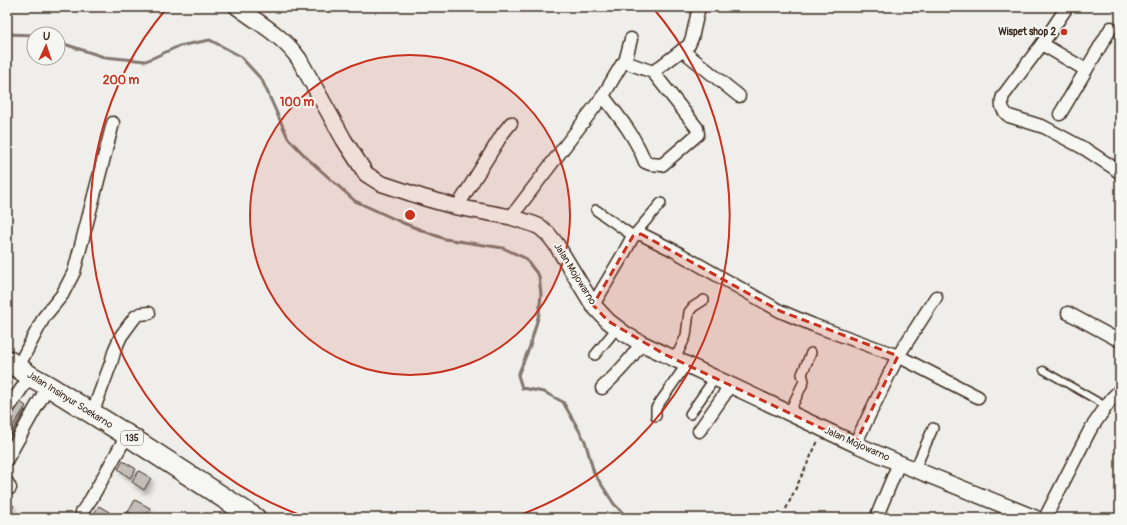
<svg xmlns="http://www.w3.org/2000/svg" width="1127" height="525" viewBox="0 0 1127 525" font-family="Pangolin,sans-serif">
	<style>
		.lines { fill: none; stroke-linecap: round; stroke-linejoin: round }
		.stream { stroke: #81766d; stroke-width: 3 }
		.building { fill: #c2bdb7; stroke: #3b2a1e; filter: url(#shadow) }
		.service-casing { stroke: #3b2a1e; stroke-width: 9 }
		.pedestrian-casing { stroke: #3b2a1e; stroke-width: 12 }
		.minor-casing { stroke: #3b2a1e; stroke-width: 15 }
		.tertiary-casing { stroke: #3b2a1e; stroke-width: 18 }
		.primary-casing { stroke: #3b2a1e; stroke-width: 23 }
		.path { stroke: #3b2a1e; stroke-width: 2; stroke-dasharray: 4 3; stroke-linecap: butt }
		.service { stroke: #f6f6f2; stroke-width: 6 }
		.pedestrian { stroke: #f6f6f2; stroke-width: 9 }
		.minor { stroke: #f6f6f2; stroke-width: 12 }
		.tertiary { stroke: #f6f6f2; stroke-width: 15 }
		.primary { stroke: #f6f6f2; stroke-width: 20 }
		.marked { fill: #c8321e; fill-opacity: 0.2; stroke: #c8321e; stroke-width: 3; stroke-dasharray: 8 5; stroke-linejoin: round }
		.ring { fill: none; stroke: #c8321e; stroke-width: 2 }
		.poi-dot { fill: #c8321e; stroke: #f6f6f2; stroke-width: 1.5 }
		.labels { text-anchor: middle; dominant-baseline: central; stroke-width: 4; stroke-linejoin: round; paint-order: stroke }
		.shield { fill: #f6f6f2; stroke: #73675e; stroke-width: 1 }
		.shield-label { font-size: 9px; font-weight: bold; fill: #3b2a1e }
		.poi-label { font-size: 10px; font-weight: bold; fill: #3b2a1e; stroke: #f6f6f2; text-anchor: end }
		.street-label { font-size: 10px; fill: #3b2a1e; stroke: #f6f6f2 }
		.centre { fill: #c8321e; stroke: #f6f6f2; stroke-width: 2 }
		.ring-label { font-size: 12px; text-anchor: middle; font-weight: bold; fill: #c8321e; stroke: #f6f6f2; stroke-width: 4; stroke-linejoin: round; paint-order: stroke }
	</style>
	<defs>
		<filter id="shadow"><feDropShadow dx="2.5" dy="4.5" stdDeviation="2" flood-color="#0004"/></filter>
	</defs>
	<rect width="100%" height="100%" fill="#efeeea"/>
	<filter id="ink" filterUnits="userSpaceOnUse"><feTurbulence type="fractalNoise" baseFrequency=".025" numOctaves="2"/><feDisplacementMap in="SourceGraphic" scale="8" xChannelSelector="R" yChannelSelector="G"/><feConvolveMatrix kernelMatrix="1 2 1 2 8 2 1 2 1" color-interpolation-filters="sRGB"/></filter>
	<g filter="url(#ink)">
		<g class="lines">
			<g class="stream">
				<path d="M7 34 34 35"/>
				<path d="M58 42 104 57 146 61 179 46 210 40 240 56 262 80 288 138 308 159 355 201 403 223 445 239 503 248 525 258 539 276 541 294 539 314 530 346 518 375 522 388 544 392 563 402 585 441 594 473 614 504 628 518"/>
			</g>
		</g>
		<g class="building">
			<path d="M19 401 26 406 7 435V419Z"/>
			<path d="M25 410 31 414 15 442 9 438Z"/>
			<path d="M123 461 136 469 130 478 118 469Z"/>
			<path d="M139 471 151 478 144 490 132 482Z"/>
			<path d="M135 500 150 508 145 518H138L128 512Z"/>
			<path d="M9 503 14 506 7 517V505Z"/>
			<path d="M99 506 109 512 105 518H98L93 515Z"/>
			<path d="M125 511 128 512 138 518H121Z"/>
		</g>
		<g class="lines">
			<defs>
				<path id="service" d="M1043 370 1106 406"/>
				<g id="pedestrian">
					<path d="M596 210 633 236 661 203"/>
					<path d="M595 355 617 328"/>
					<path d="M675 359 686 336 689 312 693 307 704 300"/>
					<path d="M789 413 804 381 802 374 811 353"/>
					<path d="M690 414 715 378"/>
					<path d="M656 416V408L686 365"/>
					<path d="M915 469 933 428"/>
				</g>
				<g id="minor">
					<path d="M1067 7 1042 44 1003 96C1000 104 1002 111 1009 116L1044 127 1085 149 1114 168 1120 173"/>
					<path d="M1042 44 1086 70"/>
					<path d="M682 50 739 96"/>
					<path d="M625 62 631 39"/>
					<path d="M603 96C620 118 635 136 645 162L650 164 662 165 698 134 697 128 653 72"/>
					<path d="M1060 114 1111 28"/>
					<path d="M457 207 503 133 511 123"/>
					<path d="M511 217 603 96 622 64 625 62 653 72 689 45 692 38 699 7"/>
					<path d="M593 305 624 253 633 236 638 234H641L673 250 780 311 813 325 898 356 978 397"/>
					<path d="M1068 313 1120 341"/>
					<path d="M18 367 44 317 62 295 74 272 113 123"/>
					<path d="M602 388C617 374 631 360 641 343"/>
					<path d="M7 410 30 376"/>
					<path d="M92 414 111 363 115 349 121 336 135 317 140 314 149 313"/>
					<path d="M699 431 724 395 729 384"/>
					<path d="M855 444 898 356 936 297"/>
					<path d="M7 459 48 386"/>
					<path d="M7 482 10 488"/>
					<path d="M82 512 91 499 127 435"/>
					<path d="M876 518 899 463"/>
					<path d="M1045 518 1090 430 1112 398 1120 390"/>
				</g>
				<path id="tertiary" d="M237 7C259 23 283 36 299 59L344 140 366 174 380 183 425 198 457 207 511 217 533 224 540 227 548 234 556 244 593 305 608 321 625 334 641 343 855 444 899 463 1035 518"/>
				<path id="primary" d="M7 360 30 376 48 386 127 435 255 518"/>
			</defs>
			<use href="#service" class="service-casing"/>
			<use href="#pedestrian" class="pedestrian-casing"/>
			<use href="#minor" class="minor-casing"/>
			<use href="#tertiary" class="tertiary-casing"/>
			<use href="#primary" class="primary-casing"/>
			<path class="path" d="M786 509 818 441"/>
			<use href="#service" class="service"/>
			<use href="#pedestrian" class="pedestrian"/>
			<use href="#minor" class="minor"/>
			<use href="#tertiary" class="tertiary"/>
			<use href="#primary" class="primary"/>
		</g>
	</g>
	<path class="marked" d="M641 234 780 311 898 356 855 444 664 354 608 321 593 305 633 236Z"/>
	<circle cx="410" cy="215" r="160" fill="#c8321e" fill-opacity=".12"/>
	<g class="ring">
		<circle cx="410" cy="215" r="160"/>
		<path d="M309 518A319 319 0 0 1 167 8M653 8A319 319 0 0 1 511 518"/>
	</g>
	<circle class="poi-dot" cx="1064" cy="32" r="4"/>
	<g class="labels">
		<rect class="shield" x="121" y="431" width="22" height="14" rx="3"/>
		<g class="shield-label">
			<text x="132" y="438">135</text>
		</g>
		<g class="poi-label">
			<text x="1056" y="32">Wispet shop 2</text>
		</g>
		<g class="street-label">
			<text transform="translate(575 274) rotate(58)">Jalan Mojowarno</text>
			<text transform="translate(70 400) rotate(32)">Jalan Insinyur Soekarno</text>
			<text transform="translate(857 444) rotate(24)">Jalan Mojowarno</text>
		</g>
	</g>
	<circle cx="410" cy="215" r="6" class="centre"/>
	<g class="ring-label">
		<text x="121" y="84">200 m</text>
		<text x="297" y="106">100 m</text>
	</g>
	<rect width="1127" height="525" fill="none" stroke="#f6f6f2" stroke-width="24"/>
	<rect x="12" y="12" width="1103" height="501" fill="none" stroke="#3b2a1e" stroke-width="1.5" filter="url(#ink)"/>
	<g transform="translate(46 46) rotate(3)"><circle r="19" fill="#f6f6f2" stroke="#aba49d"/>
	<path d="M0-3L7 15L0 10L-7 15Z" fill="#c8321e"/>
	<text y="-6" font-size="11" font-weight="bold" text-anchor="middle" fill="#3b2a1e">U</text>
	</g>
</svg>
